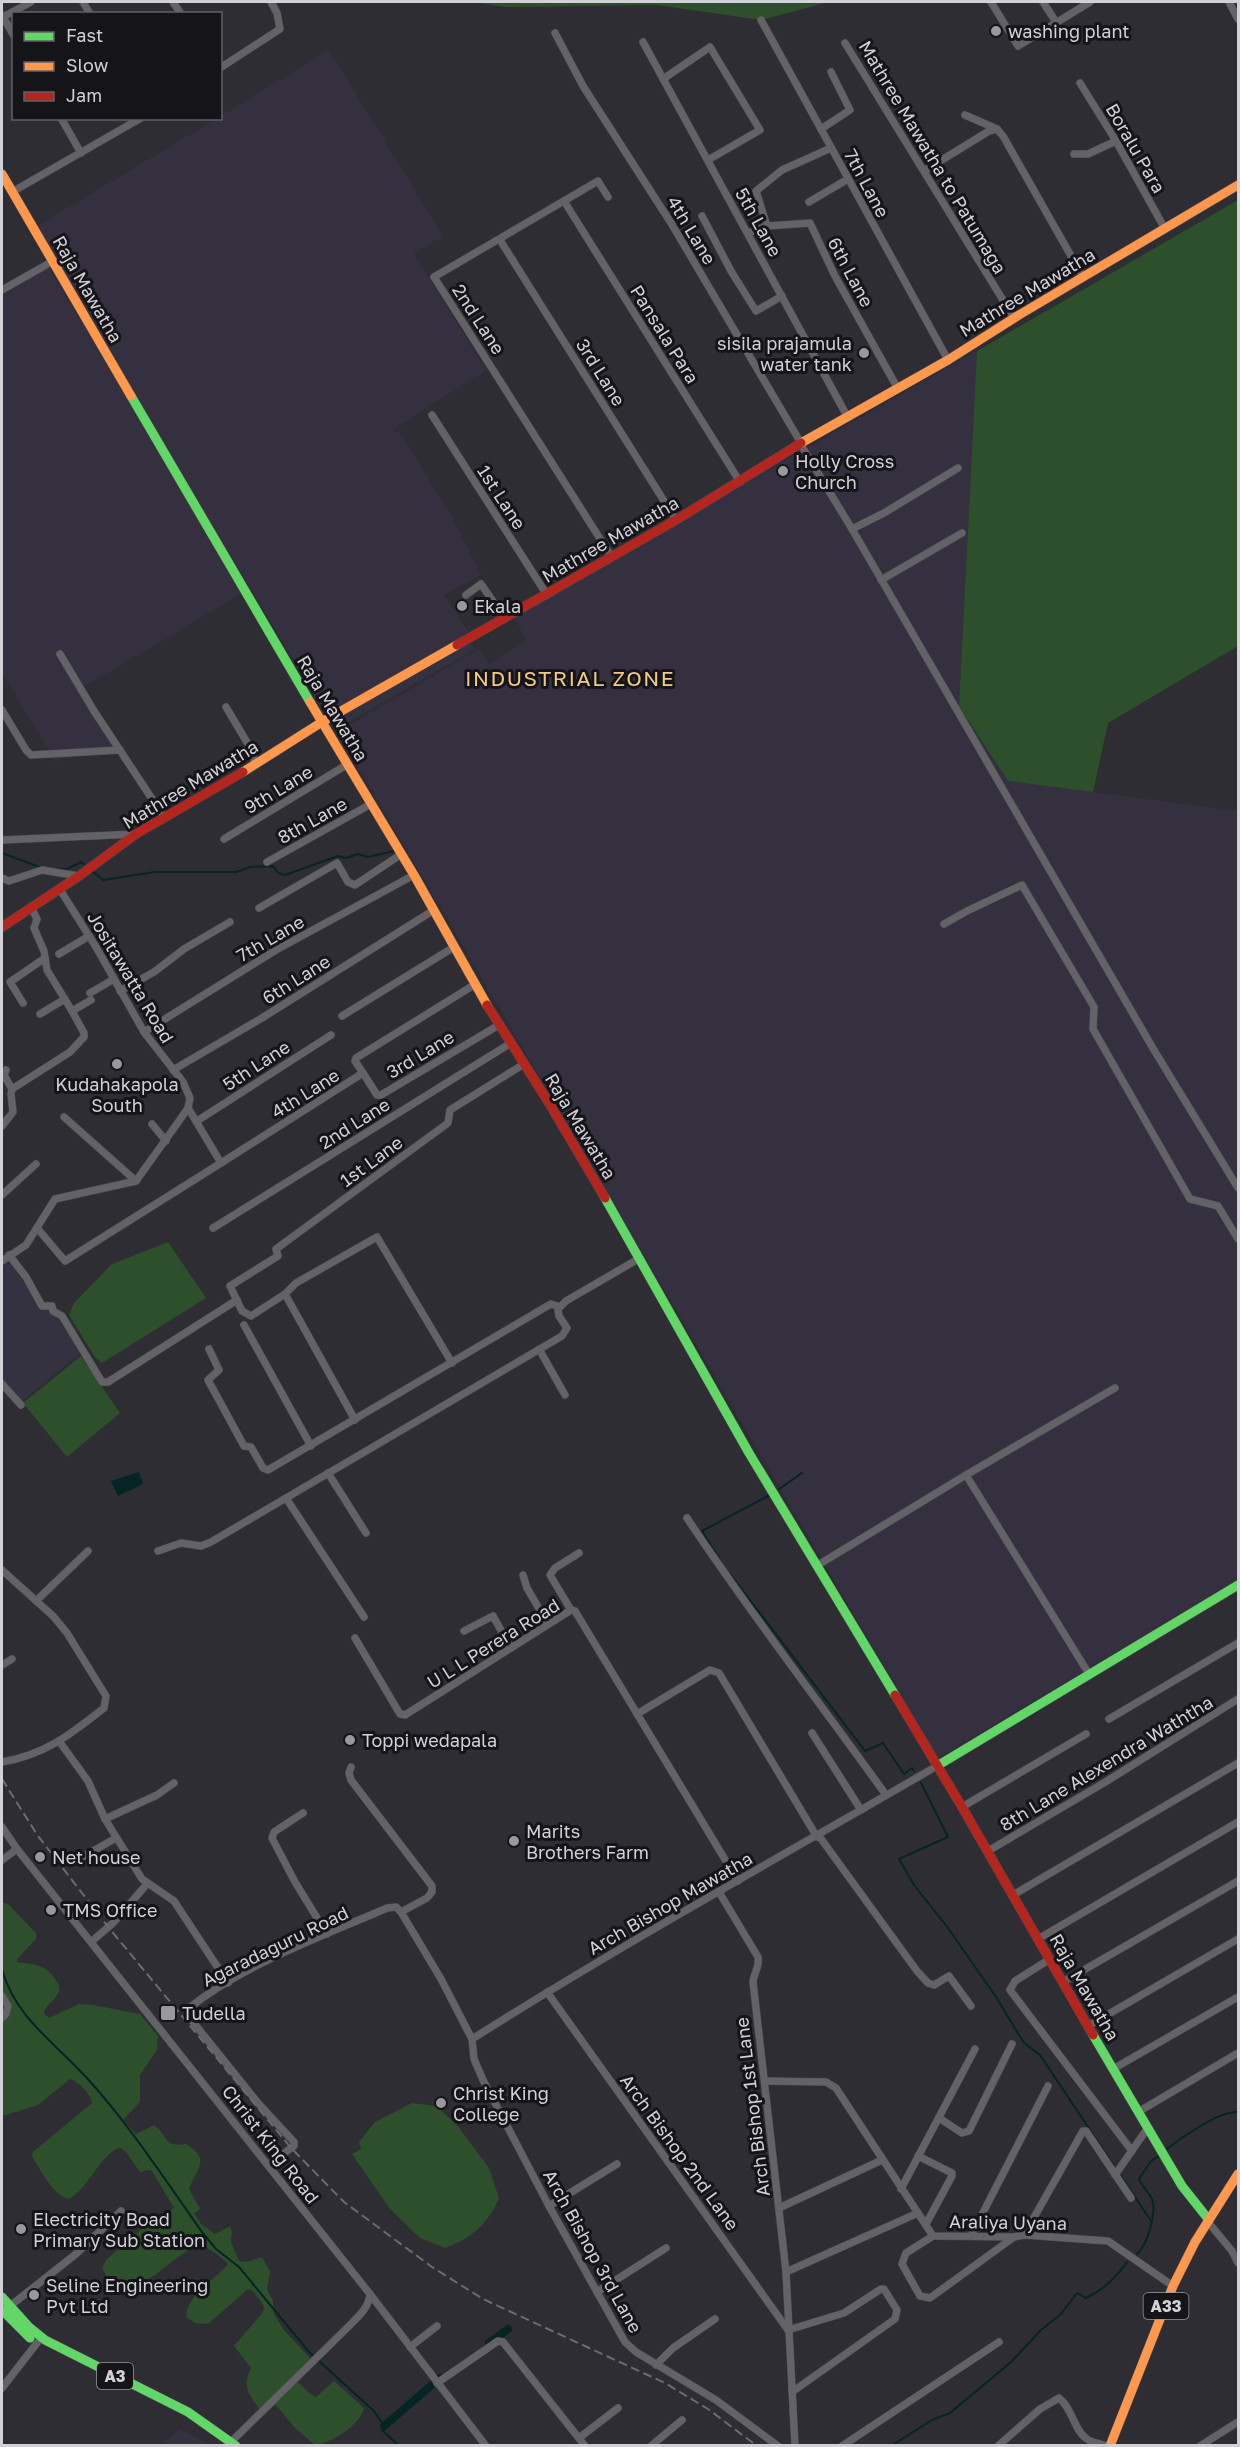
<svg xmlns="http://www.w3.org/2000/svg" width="1240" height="2447" viewBox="0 0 1240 2447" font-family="'Golos Text',sans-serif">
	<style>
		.built { fill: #343140 }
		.industrial { fill: #35303f }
		.green { fill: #2d4f2b }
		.water { fill: #062424 }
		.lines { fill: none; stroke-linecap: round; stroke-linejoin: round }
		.stream { stroke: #062424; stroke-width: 2 }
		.canal { stroke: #062424; stroke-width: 8 }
		.street-casing { stroke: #4b4a50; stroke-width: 8 }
		.fast-casing { stroke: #4b4a50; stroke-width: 10 }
		.slow-casing { stroke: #4b4a50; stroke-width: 10 }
		.jam-casing { stroke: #4b4a50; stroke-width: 10 }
		.street { stroke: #636266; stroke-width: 7 }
		.fast { stroke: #63d668; stroke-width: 9 }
		.slow { stroke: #ff974d; stroke-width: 9 }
		.jam { stroke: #b3261e; stroke-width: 9 }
		.rail { stroke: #6c6b6f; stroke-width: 2; stroke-dasharray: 9 4.5; stroke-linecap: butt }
		.poi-dot { fill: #99989e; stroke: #151419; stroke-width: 2 }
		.labels { text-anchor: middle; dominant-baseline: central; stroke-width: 6; stroke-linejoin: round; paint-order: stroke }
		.shield { fill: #151419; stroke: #99989e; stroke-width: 1.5 }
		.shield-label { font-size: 16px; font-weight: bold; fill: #d2d1d7 }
		.poi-label { font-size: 18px; fill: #d2d1d7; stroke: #151419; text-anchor: start }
		.street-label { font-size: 18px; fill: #d2d1d7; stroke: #151419 }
		.quarter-label { font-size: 21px; letter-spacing: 1.5px; fill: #f2cb84; stroke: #151419 }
	</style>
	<rect width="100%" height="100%" fill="#2e2d33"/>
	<g class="built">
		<path d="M470 643 475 649 335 730 331 721Z"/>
		<path d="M9 1259 40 1308 49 1310 60 1321 80 1353 22 1401 2 1381V1265Z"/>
		<path d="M180 2429 188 2433 210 2445H161Z"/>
	</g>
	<g class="industrial">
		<path d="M329 50 443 236 414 254 486 370 393 430 402 435 452 517 481 575 444 595 469 632 328 716 146 417 37 226 216 119 220 118 221 116Z"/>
		<path d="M48 267 244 592 84 687 120 746 55 761 2 672V296Z"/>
		<path d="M977 351 959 706 1008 781 1238 811V1593L1226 1586 938 1758 338 732 479 649 489 664 527 640 513 616Z"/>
	</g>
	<g class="green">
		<path d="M472 2H829L761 20 657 5 504 7Z"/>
		<path d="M1238 200V488L1236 490 1238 494V646L1108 723 1093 792 1008 781 959 706 977 351Z"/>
		<path d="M168 1242 206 1298 102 1363 95 1357 69 1315 74 1303 112 1264Z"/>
		<path d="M81 1356 120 1413 67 1457 23 1403Z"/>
		<path d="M2 1902 8 1904 36 1933V1939L17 1959V1962C37 1965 46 1964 57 1982 60 1987 60 1991 57 1995 53 2003 44 2006 44 2014L49 2018 79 2004 93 2005 140 2014 158 2036 157 2050 140 2075V2102L123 2120 136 2134 154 2125C168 2135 163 2148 186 2144 212 2160 196 2169 189 2189L200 2209 194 2213 201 2224 215 2234 230 2226 232 2232 231 2242 239 2261 247 2262 262 2257 270 2272 267 2289 273 2301 274 2314 283 2329 310 2358 293 2377 309 2393 316 2397 334 2381 364 2408C360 2425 332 2443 315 2445L295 2428 276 2405 259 2408C248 2394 242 2384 251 2368L234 2346 263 2312 264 2306 253 2291 248 2289 208 2324 195 2323 186 2317C188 2293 213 2282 228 2264L218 2255 202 2245 189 2249 132 2292C117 2291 108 2280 102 2268L107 2259 141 2229 174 2208 152 2171 148 2170 140 2172 126 2152 120 2148C102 2152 88 2189 69 2199 53 2196 40 2169 32 2156L33 2152 92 2103C91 2094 78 2081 70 2079L38 2105 2 2116Z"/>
		<path d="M412 2103 436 2106 457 2125 489 2168 499 2198C488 2224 472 2238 445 2248L420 2238 390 2209 352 2154 361 2149 359 2142 375 2122Z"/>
	</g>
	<path class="water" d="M139 1472 143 1484 118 1496 111 1481Z"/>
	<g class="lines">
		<g class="stream">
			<path d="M2 853 42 868"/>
			<path d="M56 869H67L81 862 84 864"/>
			<path d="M92 871 103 880 155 872H236L250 867 273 866 278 873 285 875 338 856 346 858 358 854 368 857 394 851"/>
			<path d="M779 1489 802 1473"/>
			<path d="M721 1562 702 1531 768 1496"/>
			<path d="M730 1574 865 1751 883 1743 904 1774 912 1768 914 1771"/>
			<path d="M921 1783 948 1837 899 1859 914 1885 948 1928 996 1997 1024 2043 1040 2055 1114 2166"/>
			<path d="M2 1970C17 2019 53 2041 86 2077 129 2124 165 2180 202 2232L216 2249 239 2267 309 2352 374 2411 384 2426 382 2430 399 2446"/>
			<path d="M1163 2152C1179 2139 1218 2111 1238 2112"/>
			<path d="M1121 2176 1151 2221"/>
			<path d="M1137 2254C1147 2245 1157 2213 1152 2199 1149 2193 1142 2186 1139 2179L1151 2161 1159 2156"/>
			<path d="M891 2446 932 2420 950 2413 1011 2362 1041 2330 1061 2314 1077 2293 1086 2298C1103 2290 1116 2278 1127 2262"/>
		</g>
		<g class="canal">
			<path d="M489 2343 508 2329"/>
			<path d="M384 2426 440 2378"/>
		</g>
		<defs>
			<g id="street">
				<path d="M83 2 90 14"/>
				<path d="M173 2 181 14"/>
				<path d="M991 2 1018 46 1090 2"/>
				<path d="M1043 2 1056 22"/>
				<path d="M1229 2 1238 19"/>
				<path d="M2 15 14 36"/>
				<path d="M3 17 31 2"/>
				<path d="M761 20 948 360"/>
				<path d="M555 33 583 86 671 223 801 443"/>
				<path d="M643 42 847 416"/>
				<path d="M845 43 1014 318"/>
				<path d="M220 68 280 29 277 13 271 2"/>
				<path d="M663 79 710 47 760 130 708 160"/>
				<path d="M1080 83 1116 141 1165 229"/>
				<path d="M965 115 997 129"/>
				<path d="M61 118 81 153"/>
				<path d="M821 129 850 110 831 72"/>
				<path d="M1074 154H1088L1116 141"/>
				<path d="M924 171 989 131 997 129 1003 136 1083 277"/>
				<path d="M12 192 141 118"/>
				<path d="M608 197 598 181 434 277 611 556"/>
				<path d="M564 201 740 482"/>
				<path d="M809 202 848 179"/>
				<path d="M702 216 731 271 756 311 782 296"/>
				<path d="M767 226 756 191 782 170 831 148"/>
				<path d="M748 233 767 226 810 223 835 276 898 389"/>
				<path d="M500 240 676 520"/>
				<path d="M2 290 53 261"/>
				<path d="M432 415 547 595"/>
				<path d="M801 445 852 529 1154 1050 1238 1188"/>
				<path d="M852 529 884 513 958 468"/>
				<path d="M881 580 962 533"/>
				<path d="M466 595 481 584 505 619"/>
				<path d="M60 654 94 711 164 817"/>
				<path d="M226 707 248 744 256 764"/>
				<path d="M2 710 26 750 31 755 120 750"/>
				<path d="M224 839 348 764"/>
				<path d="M2 840 136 834"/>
				<path d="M267 862 371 804"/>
				<path d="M2 878 9 881 42 870 79 876"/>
				<path d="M259 908 337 863 348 882 355 885 400 855"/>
				<path d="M944 924 967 911 1022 885 1094 1007 1093 1029 1190 1199 1218 1206 1238 1239"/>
				<path d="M59 954 89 936"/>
				<path d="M120 991 154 972 184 949 230 922"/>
				<path d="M90 993 114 979"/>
				<path d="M23 1003 10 982 45 958"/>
				<path d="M72 1011 91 1000"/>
				<path d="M40 1014 65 999"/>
				<path d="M342 1016 454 947"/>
				<path d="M144 1032 276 950 414 875"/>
				<path d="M6 1070 4 1075 12 1089"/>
				<path d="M173 1070 262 1018 434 910"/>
				<path d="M363 1073 377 1095H381L499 1025"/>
				<path d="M64 1117 136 1181"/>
				<path d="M197 1121 331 1035"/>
				<path d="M152 1124 166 1141"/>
				<path d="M2 1126 13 1112 11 1094 12 1089 70 1052 84 1037V1033L72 1011 47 970 44 951 34 928 37 919 31 907"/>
				<path d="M221 1163 363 1073 355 1061 356 1058 474 985"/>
				<path d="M2 1195 36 1164"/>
				<path d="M37 1228 65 1261 221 1163 188 1108"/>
				<path d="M213 1228 511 1043"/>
				<path d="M9 1255 26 1277 42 1306H52L53 1311 62 1316 102 1382H108L237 1300"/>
				<path d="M2 1261 26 1245 55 1199 136 1181 179 1121 188 1108 190 1098 183 1082 144 1032 96 947 59 888"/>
				<path d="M285 1294 355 1420"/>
				<path d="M244 1325 311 1446"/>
				<path d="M209 1349 219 1370 208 1380 244 1446 251 1447 263 1468 268 1470 544 1308 551 1304 560 1307"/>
				<path d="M539 1349 565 1395"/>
				<path d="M452 1363 377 1237 296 1283 285 1294 251 1316 242 1311 230 1286 278 1256 276 1249 448 1123 450 1110 524 1064"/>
				<path d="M2 1384 21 1405"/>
				<path d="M328 1473 366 1533"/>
				<path d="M966 1475 1089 1674"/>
				<path d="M286 1498 364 1617"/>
				<path d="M687 1518C750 1613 820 1703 886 1795"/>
				<path d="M158 1551 181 1543 201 1546 211 1542 562 1336 567 1328 559 1316 558 1309 566 1301 640 1258"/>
				<path d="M818 1565 966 1475 1115 1388"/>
				<path d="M2 1570 53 1616 67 1633 106 1696 104 1708C71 1734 45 1755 2 1762"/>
				<path d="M523 1575 527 1588 548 1624"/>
				<path d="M36 1601 88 1551"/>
				<path d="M571 1610 550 1575 555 1568 579 1553"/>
				<path d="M464 1631 493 1616 511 1648"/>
				<path d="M355 1638 400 1714 405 1715 571 1610 575 1611 738 1881"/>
				<path d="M2 1665 12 1659"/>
				<path d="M637 1714 710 1670 719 1673 817 1837"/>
				<path d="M1109 1719 1238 1643"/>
				<path d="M812 1733 861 1810"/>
				<path d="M59 1741 88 1781 105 1819 142 1879 174 1901 228 1983"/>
				<path d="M351 1767 349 1773 351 1780 432 1886V1892L427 1898 401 1912"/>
				<path d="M962 1807 1086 1734"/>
				<path d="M303 1813 274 1832 272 1838 295 1882 327 1934"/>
				<path d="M105 1819 157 1795 174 1783"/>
				<path d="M2 1827 17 1849 2 1860"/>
				<path d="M819 1836 917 1971 928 1983 934 1985 949 1976 971 2006"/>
				<path d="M17 1849 370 2294C369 2306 361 2314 352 2323L230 2443"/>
				<path d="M988 1851 1107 1781 1238 1699"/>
				<path d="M79 1859 116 1838"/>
				<path d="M719 1892 758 1957C760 1966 754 1973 753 1982L786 2272 795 2446"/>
				<path d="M1013 1895 1238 1763"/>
				<path d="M1038 1939 1238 1822"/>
				<path d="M91 1942 113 1923 147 1884"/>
				<path d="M1050 1959 1015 1981 1010 1990 1132 2151"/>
				<path d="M1063 1982 1238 1881"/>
				<path d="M547 1992 788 2330"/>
				<path d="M2 1996 8 2006 6 2014 2 2018"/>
				<path d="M1088 2026 1238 1939"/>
				<path d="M472 2039C624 1943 782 1856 937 1766"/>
				<path d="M1113 2069 1238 1997"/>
				<path d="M765 2081 826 2082 836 2088 933 2236 1014 2237 1024 2235 1108 2241 1173 2286"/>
				<path d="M1138 2112 1238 2053"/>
				<path d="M939 2118 962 2133 969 2131 1012 2044"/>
				<path d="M918 2156 952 2173V2176L926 2224"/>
				<path d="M268 2165 294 2146V2142L258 2103 189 2017 188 2009C242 1965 323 1936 387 1908L396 1907 401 1912 441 1979 472 2039 474 2059 483 2080 549 2206 625 2342 636 2352 716 2400 778 2446"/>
				<path d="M1115 2175 1147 2129"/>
				<path d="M901 2189 975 2049"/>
				<path d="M549 2206 617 2164"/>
				<path d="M779 2208 882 2160"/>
				<path d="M1208 2222 1232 2251 1238 2263"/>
				<path d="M1024 2235 1083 2131H1086L1131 2198"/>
				<path d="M933 2236 906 2253 902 2264 920 2296 930 2298 1014 2237"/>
				<path d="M971 2236 1048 2086"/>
				<path d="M786 2272 918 2213"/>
				<path d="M597 2292 666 2248"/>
				<path d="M370 2294 486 2446"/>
				<path d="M10 2306 76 2254 121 2211"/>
				<path d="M788 2330 844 2313 881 2289H884L897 2310 895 2319 792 2392"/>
				<path d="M410 2347 437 2326"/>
				<path d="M656 2365 673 2348 715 2319"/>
				<path d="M437 2383 498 2341 503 2342 585 2446"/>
				<path d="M2 2388 37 2343"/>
				<path d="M579 2438 618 2408"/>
				<path d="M651 2446 682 2420"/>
				<path d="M842 2446 999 2342"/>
				<path d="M998 2446 1040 2409 1059 2398C1073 2409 1074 2431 1087 2439 1092 2443 1100 2443 1106 2446"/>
				<path d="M1200 2446 1238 2422"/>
			</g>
			<g id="fast">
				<path d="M131 396 310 702"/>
				<path d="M605 1198 749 1453 895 1695"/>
				<path d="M937 1766 1238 1585"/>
				<path d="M1093 2035 1182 2186 1209 2220"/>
				<path d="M2 2297 29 2327 45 2340 188 2412 236 2446"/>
				<path d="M2 2310 30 2338"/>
			</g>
			<g id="slow">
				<path d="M2 174 131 396"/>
				<path d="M801 443 948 360 1019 315 1238 185"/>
				<path d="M310 702 414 875 487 1005"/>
				<path d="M243 772 322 722 457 645"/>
				<path d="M1110 2446 1173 2286 1195 2242 1238 2174"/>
			</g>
			<g id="jam">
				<path d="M457 645 676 520 801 443"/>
				<path d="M2 927 79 876 136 834 243 772"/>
				<path d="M487 1005 549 1103 605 1198"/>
				<path d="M895 1695 962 1807 1093 2035"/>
			</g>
		</defs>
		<use href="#street" class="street-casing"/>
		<use href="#fast" class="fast-casing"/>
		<use href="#slow" class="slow-casing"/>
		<use href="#jam" class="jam-casing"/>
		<use href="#street" class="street"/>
		<use href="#fast" class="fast"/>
		<use href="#slow" class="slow"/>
		<use href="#jam" class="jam"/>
		<path class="rail" d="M2 1779 38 1836 109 1928 292 2149 344 2202 432 2267 483 2299 665 2383 708 2409 757 2446"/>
	</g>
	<g class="poi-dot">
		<circle cx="996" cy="31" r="6"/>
		<circle cx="864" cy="353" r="6"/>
		<circle cx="783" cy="471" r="6"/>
		<circle cx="462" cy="606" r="6"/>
		<circle cx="117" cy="1064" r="6"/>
		<circle cx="350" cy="1740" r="6"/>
		<circle cx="514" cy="1841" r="6"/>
		<circle cx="40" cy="1857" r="6"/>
		<circle cx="51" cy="1910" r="6"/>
		<rect x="160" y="2005" width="16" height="16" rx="3"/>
		<circle cx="441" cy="2103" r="6"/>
		<circle cx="21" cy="2229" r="6"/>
		<circle cx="34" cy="2295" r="6"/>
	</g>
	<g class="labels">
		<g class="shield">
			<rect x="1143.5" y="2293" width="45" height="26" rx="4.5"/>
			<rect x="97" y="2363" width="36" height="26" rx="4.5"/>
		</g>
		<g class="shield-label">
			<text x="1166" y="2306">A33</text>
			<text x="115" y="2376">A3</text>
		</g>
		<g class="poi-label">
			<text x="1008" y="31">washing plant</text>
			<text x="852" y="343" text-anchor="end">sisila prajamula<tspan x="852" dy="21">water tank</tspan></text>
			<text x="795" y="461">Holly Cross<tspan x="795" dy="21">Church</tspan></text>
			<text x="474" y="606">Ekala</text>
			<text x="117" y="1084" text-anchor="middle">Kudahakapola<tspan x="117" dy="21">South</tspan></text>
			<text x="362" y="1740">Toppi wedapala</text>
			<text x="526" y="1831">Marits<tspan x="526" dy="21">Brothers Farm</tspan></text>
			<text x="52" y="1857">Net house</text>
			<text x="63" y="1910">TMS Office</text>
			<text x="182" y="2013">Tudella</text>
			<text x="453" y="2093">Christ King<tspan x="453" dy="21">College</tspan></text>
			<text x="33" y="2219">Electricity Boad<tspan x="33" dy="21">Primary Sub Station</tspan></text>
			<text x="46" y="2285">Seline Engineering<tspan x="46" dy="21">Pvt Ltd</tspan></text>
		</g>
		<g class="street-label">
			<text transform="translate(1136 148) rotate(60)">Boralu Para</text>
			<text transform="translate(933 157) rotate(59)">Mathree Mawatha to Patumaga</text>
			<text transform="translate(867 183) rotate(62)">7th Lane</text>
			<text transform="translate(759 222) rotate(61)">5th Lane</text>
			<text transform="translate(692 230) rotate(59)">4th Lane</text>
			<text transform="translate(851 272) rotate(62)">6th Lane</text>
			<text transform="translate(88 289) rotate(60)">Raja Mawatha</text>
			<text transform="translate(1027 292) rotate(-31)">Mathree Mawatha</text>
			<text transform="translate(479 319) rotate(57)">2nd Lane</text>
			<text transform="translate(665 334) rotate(58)">Pansala Para</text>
			<text transform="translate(601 372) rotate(58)">3rd Lane</text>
			<text transform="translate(502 497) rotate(57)">1st Lane</text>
			<text transform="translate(610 539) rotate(-30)">Mathree Mawatha</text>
			<text transform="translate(333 708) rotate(59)">Raja Mawatha</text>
			<text transform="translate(190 784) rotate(-31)">Mathree Mawatha</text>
			<text transform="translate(278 789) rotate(-31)">9th Lane</text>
			<text transform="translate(312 820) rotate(-29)">8th Lane</text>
			<text transform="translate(270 938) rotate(-30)">7th Lane</text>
			<text transform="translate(131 977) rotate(59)">Jositawatta Road</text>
			<text transform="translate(296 979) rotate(-32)">6th Lane</text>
			<text transform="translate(420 1054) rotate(-31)">3rd Lane</text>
			<text transform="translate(256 1065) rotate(-33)">5th Lane</text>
			<text transform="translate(305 1093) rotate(-32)">4th Lane</text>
			<text transform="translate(354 1123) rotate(-32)">2nd Lane</text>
			<text transform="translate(581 1126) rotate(59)">Raja Mawatha</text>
			<text transform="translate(371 1161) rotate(-36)">1st Lane</text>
			<text transform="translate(493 1643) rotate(-32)">U L L Perera Road</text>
			<text transform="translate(1106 1763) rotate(-31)">8th Lane Alexendra Waththa</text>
			<text transform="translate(670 1903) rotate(-30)">Arch Bishop Mawatha</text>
			<text transform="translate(275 1946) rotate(-26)">Agaradaguru Road</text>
			<text transform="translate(1085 1987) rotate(60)">Raja Mawatha</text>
			<text transform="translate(752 2107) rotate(-97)">Arch Bishop 1st Lane</text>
			<text transform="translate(271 2144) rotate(52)">Christ King Road</text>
			<text transform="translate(680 2152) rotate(54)">Arch Bishop 2nd Lane</text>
			<text transform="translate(1008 2222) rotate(1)">Araliya Uyana</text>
			<text transform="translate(593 2251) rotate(61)">Arch Bishop 3rd Lane</text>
		</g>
		<g class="quarter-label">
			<text x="570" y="678">INDUSTRIAL ZONE</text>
		</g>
	</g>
	<rect width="1240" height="2447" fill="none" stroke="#d2d1d7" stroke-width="6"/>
	<rect x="12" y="12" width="210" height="108" fill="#151419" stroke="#616065" stroke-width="1.5"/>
	<rect x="24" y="32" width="30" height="9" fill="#63d668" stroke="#616065" stroke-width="1.5"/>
	<text x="66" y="42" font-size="18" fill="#d2d1d7">Fast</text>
	<rect x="24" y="62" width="30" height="9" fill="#ff974d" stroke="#616065" stroke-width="1.5"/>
	<text x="66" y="72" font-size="18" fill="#d2d1d7">Slow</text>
	<rect x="24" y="92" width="30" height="9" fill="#b3261e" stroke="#616065" stroke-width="1.5"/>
	<text x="66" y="102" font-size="18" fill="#d2d1d7">Jam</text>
</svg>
